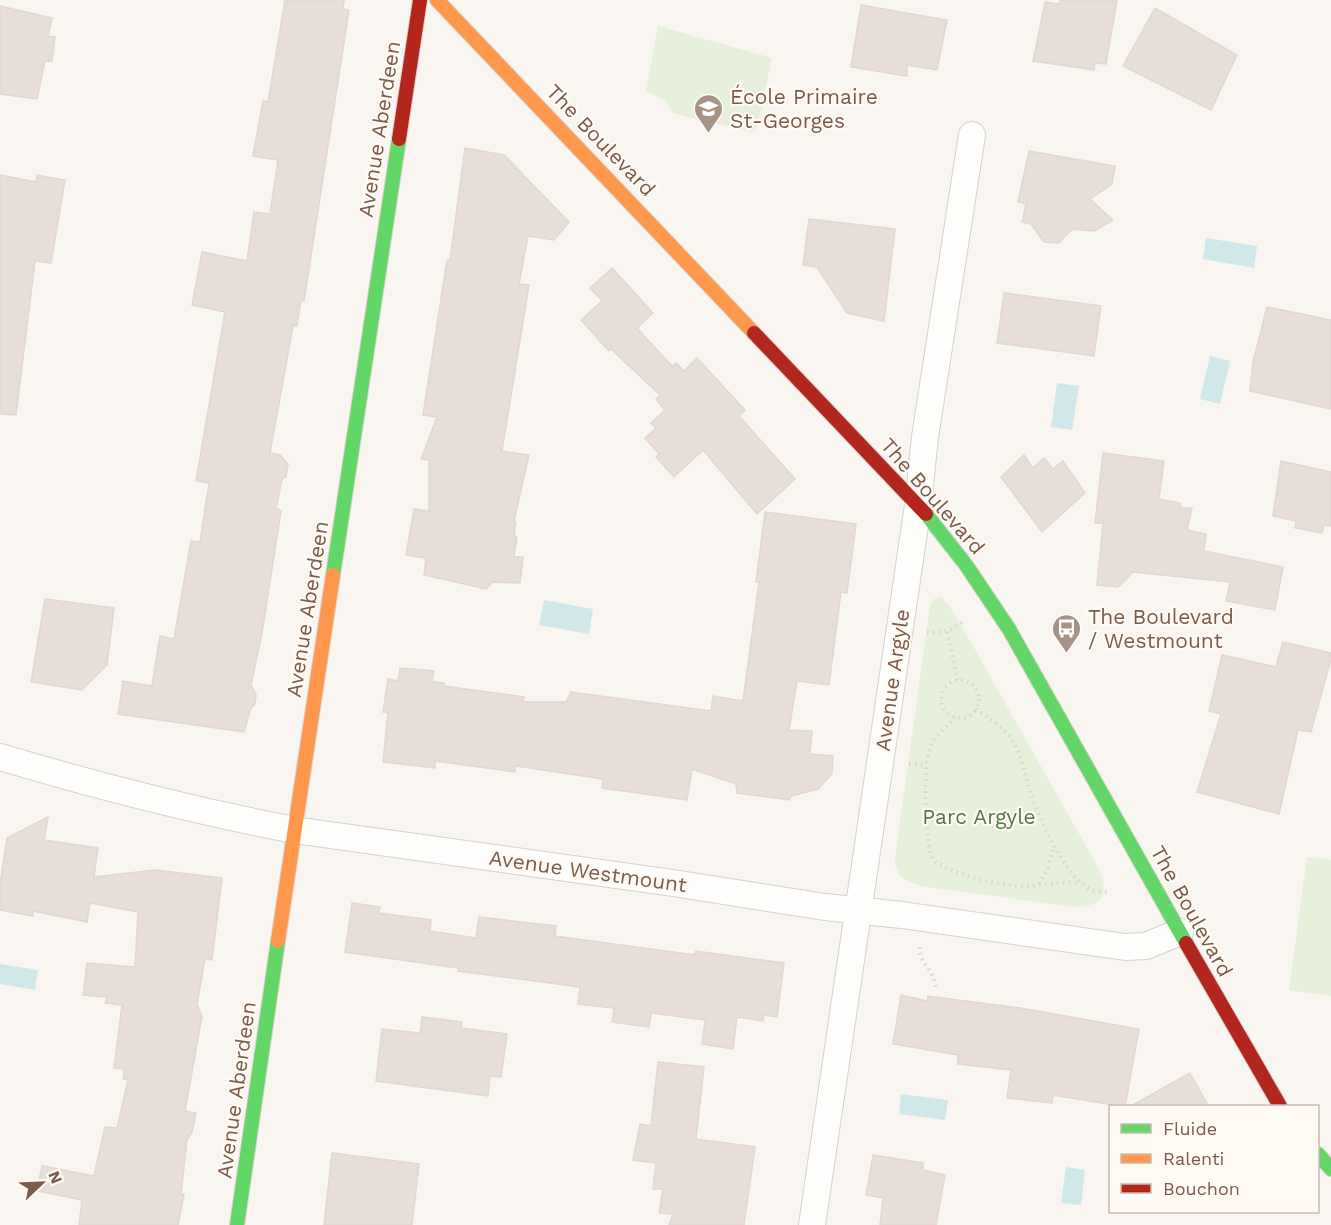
<svg xmlns="http://www.w3.org/2000/svg" width="1331" height="1225" viewBox="0 0 1331 1225" font-family="'Work Sans',sans-serif">
	<style>
		.green { fill: #e7f0db }
		.water { fill: #d0e8ea }
		.building { fill: #e6ded7; stroke: #e2d8d2; stroke-width: 1.5 }
		.lines { fill: none; stroke-linecap: round; stroke-linejoin: round }
		.street-casing { stroke: #d7d1cb; stroke-width: 28 }
		.fast-casing { stroke: #d9d2cb; stroke-width: 16 }
		.slow-casing { stroke: #d9d2cb; stroke-width: 16 }
		.jam-casing { stroke: #d9d2cb; stroke-width: 16 }
		.path { stroke: #dcd5d0; stroke-width: 4; stroke-dasharray: 1.5 4.5; stroke-linecap: butt }
		.street { stroke: #fefefd; stroke-width: 26 }
		.fast { stroke: #63d668; stroke-width: 14 }
		.slow { stroke: #ff974d; stroke-width: 14 }
		.jam { stroke: #b3261e; stroke-width: 14 }
		.labels { text-anchor: middle; dominant-baseline: central; stroke-width: 4.5; stroke-linejoin: round; paint-order: stroke }
		.poi-label { font-size: 21px; fill: #7a5c4d; stroke: #fffaf3; text-anchor: start }
		.street-label { font-size: 21px; fill: #7a5c4d; stroke: #fffaf3 }
		.park-label { font-size: 21px; fill: #537a41; stroke: #fffaf3 }
	</style>
	<rect width="100%" height="100%" fill="#f9f5f0"/>
	<g class="green">
		<path d="M658 26 772 58 757 128 752 132 673 113 666 101 646 91Z"/>
		<path d="M941 597 950 607 973 646 1100 871C1110 896 1100 907 1075 907L927 887C909 883 895 879 895 858L930 606 934 599Z"/>
		<path d="M1307 857 1331 860V996L1289 990Z"/>
	</g>
	<g class="water">
		<path d="M1206 238 1257 246 1254 268 1203 259Z"/>
		<path d="M1210 356 1230 361 1220 404 1200 399Z"/>
		<path d="M1057 383 1079 386 1072 430 1051 427Z"/>
		<path d="M544 600 593 609 589 634 539 625Z"/>
		<path d="M0 964 38 970 35 990 0 984Z"/>
		<path d="M901 1094 948 1100 945 1120 899 1114Z"/>
		<path d="M1066 1167 1085 1170 1081 1205 1061 1203Z"/>
	</g>
	<g class="building">
		<path d="M285 0H344L343 9 349 10 304 301 301 300 297 326H293L270 453 280 455 288 464 286 477 282 479 276 508 281 511 262 633 251 685 256 695 255 704 251 708 244 732 118 714 123 681 152 686 160 636 174 639 191 541 200 542 209 483 196 481 225 312 192 305 202 252 247 261 254 212 270 214 278 160 253 156 263 101 268 102Z"/>
		<path d="M1061 0H1117L1106 64 1095 63 1094 70 1033 61 1045 2 1059 4Z"/>
		<path d="M861 5 947 20 937 70 907 65V76L851 67Z"/>
		<path d="M0 6 52 18 48 36 55 37 52 61H45L37 99 0 94Z"/>
		<path d="M1155 8 1237 55 1211 110 1123 66Z"/>
		<path d="M465 148 504 155 569 222 554 240 528 236 519 284 529 285 502 451 529 455 514 521 516 522 514 535 517 537 514 557H523L520 583 493 582 486 589 424 575 426 558 406 555 414 509 429 511V460L421 459 437 417 423 415 447 260H450Z"/>
		<path d="M1029 151 1115 166 1112 184 1090 199 1113 220 1094 231 1072 229 1059 243 1044 242 1031 224 1022 222 1026 204 1018 202Z"/>
		<path d="M0 175 36 182 37 175 65 180 51 263 35 261 16 415 0 414Z"/>
		<path d="M809 219 895 229 884 321 847 313 817 267 803 265Z"/>
		<path d="M612 268 653 313 637 328 672 366 676 363 684 371 697 358 745 410 739 416 795 479 757 514 703 450 674 477 656 457 659 454 645 438 656 428 651 423 665 410 656 399 660 395 611 349 609 351 581 320 602 301 590 288Z"/>
		<path d="M1004 293 1101 306 1094 356 997 343Z"/>
		<path d="M1267 307 1331 320V409L1250 391 1253 362Z"/>
		<path d="M1103 453 1164 461 1159 499 1180 503 1181 508H1192L1187 530 1206 534 1204 551 1283 567 1275 610 1226 601 1230 582 1133 572 1118 587 1097 585 1103 523H1095Z"/>
		<path d="M1024 455 1033 468 1044 458 1053 469 1063 461 1085 493 1042 532 1001 477Z"/>
		<path d="M1281 461 1331 472V526L1324 525 1322 533 1295 528 1296 521 1273 516Z"/>
		<path d="M765 512 856 524 847 593 841 592 829 685 797 681 789 730 812 731 810 754 833 756 832 774 818 789 791 796 790 800 737 793 736 784 692 769 687 800 602 788 603 779 516 766 515 772 435 761V768L383 762 388 712H383L388 679 398 681 400 668 434 671 432 682 444 683V686L524 697 523 702H566L571 692 711 711 713 696 743 701 759 582H756Z"/>
		<path d="M45 599 114 608 107 665 82 690 31 682Z"/>
		<path d="M1283 642 1331 653V659L1311 732 1298 730 1279 814 1197 792 1221 714 1209 711 1222 655 1276 667Z"/>
		<path d="M48 817 44 840 98 848 94 877 155 870 222 878 212 960 205 959 197 1004 202 1016 185 1111 196 1113 192 1132 187 1140 181 1194H184L178 1225H79L82 1200 37 1191 42 1166 94 1176 105 1127 117 1128 128 1080 123 1079 124 1069 114 1068 122 1005 105 1003 107 997 83 995 87 963 135 967 138 912 90 903 87 922 33 911V916L0 910V884L7 838Z"/>
		<path d="M352 903 380 907 379 913 431 920 430 931 476 938 479 917 556 926 555 936 695 955 696 951 784 963 777 1017 764 1015 763 1021 737 1017 733 1049 702 1044 705 1020 651 1013 649 1027 612 1022 614 1008 578 1004 580 987 458 971V968L345 952Z"/>
		<path d="M901 995 927 1001 928 996 1020 1008 1139 1029 1125 1107 1053 1095 1052 1103 1007 1098 1011 1070 958 1064V1055L893 1044Z"/>
		<path d="M422 1017 462 1022 461 1028 507 1034 501 1077 490 1076 488 1096 376 1081 382 1029 420 1033Z"/>
		<path d="M658 1062 704 1067 696 1139 755 1147 744 1225H669L673 1214 659 1213 663 1189H653L656 1163 633 1160 640 1124 651 1126Z"/>
		<path d="M1190 1073 1209 1107H1129Z"/>
		<path d="M332 1153 419 1164 412 1225H324Z"/>
		<path d="M873 1155 923 1163V1170L945 1175 936 1225H880L883 1198 866 1195Z"/>
	</g>
	<g class="lines">
		<defs>
			<g id="street">
				<path d="M0 757C97 786 195 811 294 830L673 883 825 907 902 915 1125 947 1146 946 1180 932"/>
				<path d="M812 1225 918 505 925 437 972 135"/>
			</g>
			<g id="fast">
				<path d="M926 514 966 565 1009 629 1186 943"/>
				<path d="M333 575 399 139"/>
				<path d="M1318 1154 1331 1169"/>
				<path d="M237 1225 278 941"/>
			</g>
			<g id="slow">
				<path d="M437 0 754 333"/>
				<path d="M278 941 333 575"/>
			</g>
			<g id="jam">
				<path d="M399 139 420 0"/>
				<path d="M754 333 926 514"/>
				<path d="M1186 943 1280 1106"/>
			</g>
		</defs>
		<use href="#street" class="street-casing"/>
		<use href="#fast" class="fast-casing"/>
		<use href="#slow" class="slow-casing"/>
		<use href="#jam" class="jam-casing"/>
		<g class="path">
			<path d="M927 632C942 635 951 630 964 621"/>
			<path d="M947 632 958 680"/>
			<circle cx="960" cy="699" r="19"/>
			<path d="M976 709C988 718 1003 726 1011 739 1022 755 1024 773 1030 791 1038 817 1066 878 1090 889 1095 892 1102 891 1108 892"/>
			<path d="M955 717C948 727 936 734 931 745 922 761 925 844 933 860 950 874 1003 887 1026 886 1045 885 1062 881 1081 883"/>
			<path d="M909 763 925 765"/>
			<path d="M1039 884 1048 868 1054 845"/>
			<path d="M920 947C918 964 938 972 935 991"/>
		</g>
		<use href="#street" class="street"/>
		<use href="#fast" class="fast"/>
		<use href="#slow" class="slow"/>
		<use href="#jam" class="jam"/>
	</g>
	<defs>
		<symbol id="school-pin" viewBox="-11 -11 22 30"><path d="M0 17L-7.5 6A9.5 9.5 0 1 1 7.5 6Z" fill="#a69286" stroke="#fffaf3"/><path d="M0-5L7-2L0 1L-7-2ZM-4 1L0 2.5L4 1V4Q0 6-4 4Z" fill="#fff"/></symbol>
		<symbol id="bus-pin" viewBox="-11 -11 22 30"><path d="M0 17L-7.5 6A9.5 9.5 0 1 1 7.5 6Z" fill="#a69286" stroke="#fffaf3"/><path d="M-5-6H5V4H4V6H2V4H-2V6H-4V4H-5ZM-3.5-4V0h7V-4ZM-3.5 1.2v1.5H-2V1.2ZM2 1.2v1.5H3.5V1.2Z" fill="#fff"/></symbol>
	</defs>
	<g fill-rule="evenodd">
		<use href="#school-pin" x="692" y="92" width="33" height="45"/>
		<use href="#bus-pin" x="1050" y="612" width="33" height="45"/>
	</g>
	<g class="labels">
		<g class="poi-label">
			<text x="730" y="96">École Primaire<tspan x="730" dy="24">St-Georges</tspan></text>
			<text x="1088" y="616">The Boulevard<tspan x="1088" dy="24">/ Westmount</tspan></text>
		</g>
		<g class="street-label">
			<text transform="translate(379 129) rotate(-81)">Avenue Aberdeen</text>
			<text transform="translate(601 140) rotate(46)">The Boulevard</text>
			<text transform="translate(933 496) rotate(49)">The Boulevard</text>
			<text transform="translate(307 609) rotate(-81)">Avenue Aberdeen</text>
			<text transform="translate(892 680) rotate(-82)">Avenue Argyle</text>
			<text transform="translate(588 871) rotate(8)">Avenue Westmount</text>
			<text transform="translate(1192 911) rotate(61)">The Boulevard</text>
			<text transform="translate(236 1090) rotate(-82)">Avenue Aberdeen</text>
		</g>
		<g class="park-label">
			<text x="979" y="816">Parc Argyle</text>
		</g>
	</g>
	<rect x="1109" y="1105" width="210" height="108" fill="#fffaf3" stroke="#cabbb1" stroke-width="1.5"/>
	<rect x="1121" y="1124" width="30" height="9" fill="#63d668" stroke="#cabbb1" stroke-width="1.5"/>
	<text x="1163" y="1135" font-size="18" fill="#7a5c4d">Fluide</text>
	<rect x="1121" y="1154" width="30" height="9" fill="#ff974d" stroke="#cabbb1" stroke-width="1.5"/>
	<text x="1163" y="1165" font-size="18" fill="#7a5c4d">Ralenti</text>
	<rect x="1121" y="1184" width="30" height="9" fill="#b3261e" stroke="#cabbb1" stroke-width="1.5"/>
	<text x="1163" y="1195" font-size="18" fill="#7a5c4d">Bouchon</text>
	<g transform="translate(42 1183) rotate(67)" stroke="#fffaf3" stroke-width="4.5" paint-order="stroke">
	<path d="M0-4.5L10 22L0 15L-10 22Z" fill="#7a5c4d"/>
	<text y="-9" font-size="16" font-weight="bold" text-anchor="middle" fill="#7a5c4d">N</text>
	</g>
</svg>
